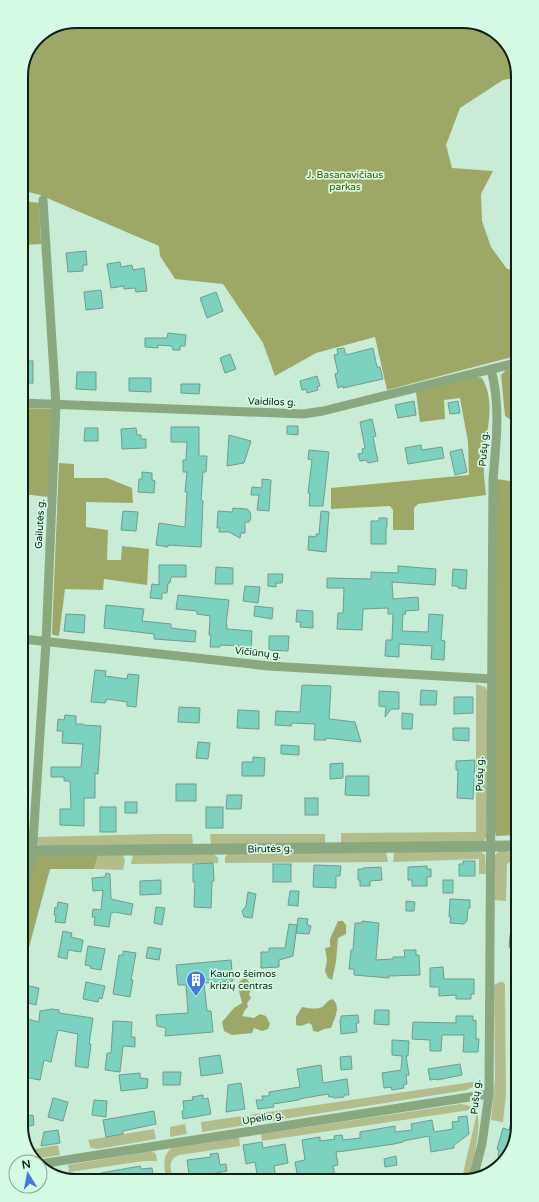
<svg xmlns="http://www.w3.org/2000/svg" width="539" height="1202" viewBox="0 0 539 1202" font-family="'Varela Round',sans-serif">
	<style>
		.green { fill: #b3bd8c }
		.forest { fill: #9da867 }
		.building { fill: #7ad2bf; stroke: #719b92 }
		.lines { fill: none; stroke-linecap: round; stroke-linejoin: round }
		.minor { stroke: #8aa87f; stroke-width: 9 }
		.tertiary { stroke: #8aa87f; stroke-width: 11 }
		.labels { text-anchor: middle; dominant-baseline: central; stroke-width: 3.5; stroke-linejoin: round; paint-order: stroke }
		.park-label { font-size: 10px; fill: #4b5505; stroke: #d5fae3 }
		.street-label { font-size: 10px; fill: #121f17; stroke: #d5fae3 }
		.poi-label { font-size: 10px; fill: #121f17; stroke: #d5fae3; text-anchor: start }
		.rim { fill: none; stroke: #121f17; stroke-width: 2 }
	</style>
	<rect width="100%" height="100%" fill="#c8ecd6"/>
	<g class="green">
		<path d="M476 684 485 687 487 690V836L483 842 341 844V833L476 832Z"/>
		<path d="M159 834H192L193 845 41 847 37 843V837Z"/>
		<path d="M210 834H325V844L211 845Z"/>
		<path d="M499 851H506L517 854V860L511 861 507 864 506 901 494 900 495 855Z"/>
		<path d="M386 852 388 862 225 863V857L228 854Z"/>
		<path d="M394 852H481L485 855 486 874H479V859L393 862Z"/>
		<path d="M214 854 218 858V863L131 864 133 855Z"/>
		<path d="M98 855H123L125 861 123 870 94 869Z"/>
		<path d="M500 982H503L505 984 506 1096 503 1122 491 1120 495 1077 494 985Z"/>
		<path d="M479 1081 474 1086 467 1090 202 1132 201 1122Z"/>
		<path d="M461 1104C468 1105 473 1106 477 1113 482 1122 473 1167 469 1178H462L476 1117 470 1110 262 1141 261 1134Z"/>
		<path d="M185 1124 187 1134 170 1137V1127Z"/>
		<path d="M154 1129 156 1139 98 1149 91 1148 88 1140Z"/>
		<path d="M239 1137 240 1146 179 1155C167 1160 171 1169 173 1180H166C165 1166 160 1154 175 1146Z"/>
		<path d="M58 1145 60 1155 35 1159 29 1150Z"/>
		<path d="M152 1151 156 1154 157 1161H144L69 1172 68 1165Z"/>
	</g>
	<g class="forest">
		<path d="M76 21H467L496 32 515 58V78L503 80 460 108 446 145 452 168 493 171 481 194 482 221 491 247 507 269 516 270V356L387 390 375 337 316 353 275 376 263 343 223 284 175 279 160 256 159 246 40 195 25 191 21 187V73L37 37Z"/>
		<path d="M21 198 25 201 39 203 41 244 22 245Z"/>
		<path d="M516 368V423L505 416 501 375 506 370Z"/>
		<path d="M476 377 482 378C497 403 485 434 484 461 483 472 485 484 486 495L418 504 414 508V530H393V510L390 506 331 509V488L469 475 468 442 460 398 444 400 445 419 420 422 416 392Z"/>
		<path d="M22 408 52 409 49 497 22 494Z"/>
		<path d="M59 463 74 464V478H107L132 488 133 503 86 502V527L108 530 107 560H121L122 546 149 549 147 585 104 579 103 590 65 589 59 636 53 635 52 633Z"/>
		<path d="M496 479 516 482 517 835 496 836 494 826Z"/>
		<path d="M98 855 94 869H50L28 951 23 952V917L35 858 37 856Z"/>
		<path d="M338 921H343L346 925V934L338 938 336 962 332 980 328 978 325 971 327 960 325 948 330 947V939Z"/>
		<path d="M244 978 247 979 252 988 249 994 251 998 247 1003 248 1007 245 1010 242 1016 254 1018 260 1014 266 1016 270 1024 268 1029 262 1031 254 1028 252 1033 232 1035 224 1031 222 1022 234 1008 242 1003 239 991 238 983Z"/>
		<path d="M332 999C342 1005 334 1020 331 1028L324 1029 318 1032 313 1031 312 1025 309 1023 301 1026 296 1025V1017L302 1007C308 1008 315 1010 322 1007 326 1004 327 1001 332 999Z"/>
	</g>
	<g class="building">
		<path d="M86 251 87 265H83V271L68 272 66 253Z"/>
		<path d="M120 262 121 267 132 265 133 270 144 268 147 291 136 292 135 288 124 289V286L111 288 107 264Z"/>
		<path d="M101 290 103 308 86 310 84 292Z"/>
		<path d="M216 292 223 311 207 318 200 298Z"/>
		<path d="M168 333 186 335 185 346H180V350H173L172 346 158 345V348L145 347V338H167Z"/>
		<path d="M344 348 346 355 373 348 377 367H380L383 379 343 388V386L338 388 335 374 338 373 334 355 338 354 337 349Z"/>
		<path d="M230 354 236 369 225 373 220 358Z"/>
		<rect x="22" y="361" width="11" height="22"/>
		<path d="M77 372H96V390L76 389Z"/>
		<path d="M317 376 320 386 317 387 318 390 307 393 306 389 302 390 300 381Z"/>
		<path d="M129 378H151V392L129 391Z"/>
		<path d="M181 384H200L199 394 181 393Z"/>
		<path d="M414 401 416 415 398 418 395 405Z"/>
		<path d="M458 401 460 413 450 414 448 403Z"/>
		<path d="M372 419 376 436 373 437 378 461 368 463 366 460 360 461 358 454 363 453 362 449 365 448 360 422Z"/>
		<path d="M287 426H298V435L287 434Z"/>
		<path d="M171 427H199V456H207L206 472H203L201 500 203 501 201 547 168 545V547L156 545 159 523 185 527 187 492H185L187 472H183V460H186L187 442H171Z"/>
		<path d="M85 428H98V441H84Z"/>
		<path d="M136 428 137 435H141V439H146V448L122 449 121 429Z"/>
		<path d="M229 435 251 441 244 463 227 466Z"/>
		<path d="M421 445 422 450 442 447 444 458 408 464 405 448Z"/>
		<path d="M462 449 467 472 455 475 450 452Z"/>
		<path d="M309 450 329 452 323 506H309L310 493H308L312 460 308 459Z"/>
		<path d="M142 472 152 473V480L155 481 154 493 138 492 139 479H142Z"/>
		<path d="M262 479 271 480 269 511 257 510 259 495H251L252 487 262 488Z"/>
		<path d="M233 508 247 509 250 512 251 518 249 522H245V533H241L240 538 229 532H219L220 528H217L218 511 232 512Z"/>
		<path d="M123 511 138 512 136 531 121 530Z"/>
		<path d="M321 511 329 512 326 552 308 550 309 536 316 537V534H319Z"/>
		<path d="M379 518H387V527H386V544H371V521H379Z"/>
		<path d="M159 565H186V577H171L170 583H168L167 593H162V599L150 598 152 584 159 585Z"/>
		<path d="M398 566 436 569 435 585 392 582 393 599 418 597 419 610 405 611 406 614H403L402 631 428 632 429 614 443 615 441 640 445 641 444 660 431 659 432 646 399 644V657L385 656 386 640H392L393 614H388V608L363 609 362 630 337 629 338 613H343L344 588H327V578L371 579V572L398 573Z"/>
		<path d="M216 567 233 568V584H215Z"/>
		<path d="M453 569 467 570 466 589 458 588V586H452Z"/>
		<path d="M268 574H283L282 583H276V587L268 586Z"/>
		<path d="M245 586 260 587 258 603 243 601Z"/>
		<path d="M178 595 229 600 226 625H227V629L252 631 251 650H239V646L221 645 220 647H210L211 635H209L210 616 197 614V611L176 609Z"/>
		<path d="M106 605 144 609 142 621 171 624V628L196 631 195 642 154 639V634L104 628Z"/>
		<path d="M255 606 273 608 272 619 254 616Z"/>
		<path d="M297 610 313 611V628L300 627 301 622H296Z"/>
		<path d="M66 614 85 615 84 633 64 631Z"/>
		<path d="M269 636H289L288 651 269 650Z"/>
		<path d="M95 670 106 671 105 676 127 679 128 674 139 675 136 707 127 706V702L107 699 105 703 91 702Z"/>
		<path d="M302 685 331 686 329 719 355 722 361 742 326 738V740H314L315 724 292 723 291 726 275 725 276 711 300 712Z"/>
		<path d="M421 690 437 691 436 705H420Z"/>
		<path d="M379 691 399 692V709H391L385 717 386 707 379 706Z"/>
		<path d="M454 697H473V713L454 714Z"/>
		<path d="M179 707 200 708 199 723 178 722Z"/>
		<path d="M238 710 259 711V729L237 728Z"/>
		<path d="M402 713 413 714 412 729H402Z"/>
		<path d="M65 715 76 716V724H83V725L101 726 98 774 95 773V798H84V826L60 825V809H71L70 781H64V777H51V767H81L83 744 62 743 63 731H57L58 719 64 720Z"/>
		<path d="M453 728H469V741L453 740Z"/>
		<path d="M198 742 210 743 208 759 196 758Z"/>
		<path d="M281 745 299 746V755L281 754Z"/>
		<path d="M253 757 265 758 264 776H242V762H253Z"/>
		<path d="M475 760 473 799 457 798 458 770H456V761Z"/>
		<path d="M343 763V778L330 779V764Z"/>
		<path d="M346 776H369V796L345 795Z"/>
		<rect x="176" y="784" width="20" height="17"/>
		<path d="M227 795H242L241 809H226Z"/>
		<rect x="305" y="798" width="13" height="17"/>
		<rect x="125" y="802" width="12" height="11"/>
		<rect x="100" y="807" width="16" height="25"/>
		<rect x="206" y="807" width="17" height="21"/>
		<path d="M463 861H475V876H459V864H463Z"/>
		<path d="M213 863 214 881H212L211 908 194 907 195 882H193V864Z"/>
		<rect x="273" y="864" width="18" height="18"/>
		<path d="M314 865 341 866 340 876H336V888L313 887Z"/>
		<path d="M427 866V869H431V877H427V886H412V880H408V867Z"/>
		<path d="M381 867 382 880 370 881V886H360V880H358V869H363V868Z"/>
		<path d="M106 873 110 874 111 899 133 904 131 915 114 912 113 913H111L109 927 94 925 95 917H92L93 909 101 910 103 890 93 891 92 878 105 877Z"/>
		<path d="M161 880V894L140 895V881Z"/>
		<rect x="443" y="880" width="10" height="13"/>
		<path d="M290 891H299L298 906 288 905Z"/>
		<path d="M248 892 256 894 252 918 244 917 242 911 246 906Z"/>
		<path d="M450 899 470 900V908H468L467 921 464 924 450 923 451 917H449Z"/>
		<path d="M406 901 415 902 414 911H406Z"/>
		<path d="M58 902 68 904 65 923 55 922 56 915H54L55 907 57 908Z"/>
		<path d="M156 907 165 908 162 925 154 923Z"/>
		<path d="M298 918 308 919 307 925 311 926 309 934 296 933Z"/>
		<path d="M362 921 379 923 376 960 393 959V957H405L404 950H416V955H419L420 975 389 976V978L354 975V969H349L351 950H353L355 923H362Z"/>
		<path d="M289 924 297 925 293 956 279 960V967L261 968V952H269V948H285Z"/>
		<path d="M63 931 72 933 71 937 83 940 81 952 68 950 67 959 58 957Z"/>
		<path d="M510 935H517V947H509Z"/>
		<path d="M88 946 105 949 101 970 90 968 91 966 85 965Z"/>
		<path d="M148 947 161 949 159 960 146 958Z"/>
		<path d="M123 951 136 953 131 980H133L130 997 113 994 119 955H123Z"/>
		<path d="M231 960 233 981 204 983 207 1011H211L213 1032 165 1036 166 1028 157 1026 156 1015 188 1013 186 985H178L176 965Z"/>
		<path d="M443 967 444 979H474V994H471V999H456V995L439 996V987H430V968Z"/>
		<path d="M86 982 105 986 102 999 99 998 98 1002 83 999Z"/>
		<path d="M29 986 39 988 36 1005 24 1002V995H28Z"/>
		<path d="M52 1009 59 1010V1013L93 1018 89 1044H91L88 1068 75 1066 78 1034 58 1030 51 1062 44 1060 40 1080 24 1077V1062L28 1043 24 1042V1018L39 1022 40 1011Z"/>
		<path d="M375 1010H389V1025L374 1024Z"/>
		<path d="M358 1015 359 1023H356L357 1032 341 1034 340 1020H341V1016Z"/>
		<path d="M456 1016H473V1021L476 1020V1039H479L478 1052H463L464 1035H442L441 1051H430V1040L412 1039 413 1022 456 1023Z"/>
		<path d="M113 1021 132 1022 131 1037H135V1047L123 1046 120 1072 105 1070 107 1053H111Z"/>
		<path d="M392 1040 409 1041 408 1056H406L409 1075H406L407 1084 403 1085 404 1088 392 1090 391 1087 384 1088 382 1073 401 1070 402 1056 392 1055Z"/>
		<path d="M220 1055 223 1073 201 1076 199 1058Z"/>
		<path d="M351 1056 352 1069 341 1070 340 1057Z"/>
		<path d="M460 1064 462 1075 437 1080 436 1079 430 1080 428 1069Z"/>
		<path d="M321 1065 323 1083 347 1079 349 1095H344V1097L334 1098V1097H329L328 1094 299 1099V1100L273 1104 274 1107 258 1109 256 1100H263L262 1096H269V1092L300 1087 297 1069Z"/>
		<path d="M163 1072H181L180 1085H163Z"/>
		<path d="M140 1073V1078L148 1079 147 1088 121 1091 119 1075Z"/>
		<path d="M241 1083 245 1109 226 1112 228 1085Z"/>
		<path d="M203 1095V1099L208 1098 211 1114 183 1119 182 1111 184 1110 183 1101 193 1100 192 1097Z"/>
		<path d="M53 1098 68 1102 63 1121 48 1117Z"/>
		<path d="M94 1100 107 1101 106 1117 92 1115Z"/>
		<path d="M515 1106H518V1126L509 1157 507 1158 498 1156 499 1150 497 1149 503 1128 509 1130Z"/>
		<path d="M154 1111 156 1124 123 1131V1134L106 1137 103 1120Z"/>
		<path d="M33 1115 34 1125 24 1127V1116Z"/>
		<path d="M467 1116 469 1134 454 1145V1148L431 1152 429 1136 403 1141V1142L394 1144 345 1151 336 1152 338 1165 333 1166 335 1176 320 1179H298L295 1162 305 1160 302 1140 320 1137V1141L335 1139 334 1136 342 1135 343 1140 360 1138V1132L395 1126V1132L412 1130 411 1124 432 1120 434 1132 453 1129 452 1122 459 1121 458 1117Z"/>
		<path d="M58 1130 60 1143 41 1146 44 1132Z"/>
		<path d="M262 1142 263 1148 285 1144 288 1163 274 1166 276 1179 258 1180 255 1162 246 1164 243 1145Z"/>
		<path d="M218 1153 220 1165 226 1164 227 1171 216 1173 217 1180H190L187 1160 211 1157 210 1154Z"/>
		<path d="M396 1156 397 1165 385 1167 384 1159Z"/>
		<path d="M140 1166 141 1169 152 1168 154 1180 102 1181 101 1173Z"/>
	</g>
	<g class="lines">
		<g class="minor">
			<path d="M22 403 303 414 323 411 516 363"/>
			<path d="M23 639 269 666 492 679"/>
			<path d="M23 896 33 851V842L46 642 56 405 43 200"/>
			<path d="M40 1164 489 1094"/>
			<path d="M473 1178 482 1144 489 1094 493 480C496 442 501 407 491 369"/>
		</g>
		<path class="tertiary" d="M23 851 517 846"/>
	</g>
	<defs>
		<symbol id="building-pin" viewBox="-11 -11 22 30"><path d="M0 17L-7.5 6A9.5 9.5 0 1 1 7.5 6Z" fill="#3f78e8" stroke="#d5fae3"/><path d="M-4-6H4V6H1V3H-1V6H-4ZM-2.5-4.3h1.7v1.8h-1.7ZM.8-4.3h1.7v1.8H.8ZM-2.5-1h1.7V.8h-1.7ZM.8-1h1.7V.8H.8Z" fill="#fff"/></symbol>
	</defs>
	<g fill-rule="evenodd">
		<use href="#building-pin" x="185" y="969" width="22" height="30"/>
	</g>
	<g class="labels">
		<g class="park-label">
			<text x="345" y="175">J. Basanavičiaus<tspan x="345" dy="12">parkas</tspan></text>
		</g>
		<g class="street-label">
			<text transform="translate(272 402) rotate(2)">Vaidilos g.</text>
			<text transform="translate(484 449) rotate(-86)">Pušų g.</text>
			<text transform="translate(40 524) rotate(-87)">Gailutės g.</text>
			<text transform="translate(258 653) rotate(6)">Vičiūnų g.</text>
			<text transform="translate(480 774) rotate(-89)">Pušų g.</text>
			<text transform="translate(270 849) rotate(-1)">Birutės g.</text>
			<text transform="translate(476 1097) rotate(-85)">Pušų g.</text>
			<text transform="translate(263 1118) rotate(-9)">Upelio g.</text>
		</g>
		<g class="poi-label">
			<text x="210" y="974">Kauno šeimos<tspan x="210" dy="12">krizių centras</tspan></text>
		</g>
	</g>
	<path d="M0 0H539V1202H0ZM76 28H463A48 48 0 0 1 511 76V1126A48 48 0 0 1 463 1174H76A48 48 0 0 1 28 1126V76A48 48 0 0 1 76 28Z" fill="#d5fae3" fill-rule="evenodd"/>
	<path class="rim" d="M76 28H463A48 48 0 0 1 511 76V1126A48 48 0 0 1 463 1174H76A48 48 0 0 1 28 1126V76A48 48 0 0 1 76 28Z"/>
	<g transform="translate(28 1174) rotate(350)"><circle r="19" fill="#d5fae3" stroke="#87a291"/>
	<path d="M0-3L7 15L0 10L-7 15Z" fill="#3f78e8"/>
	<text y="-6" font-size="11" font-weight="bold" text-anchor="middle" fill="#121f17">N</text>
	</g>
</svg>
